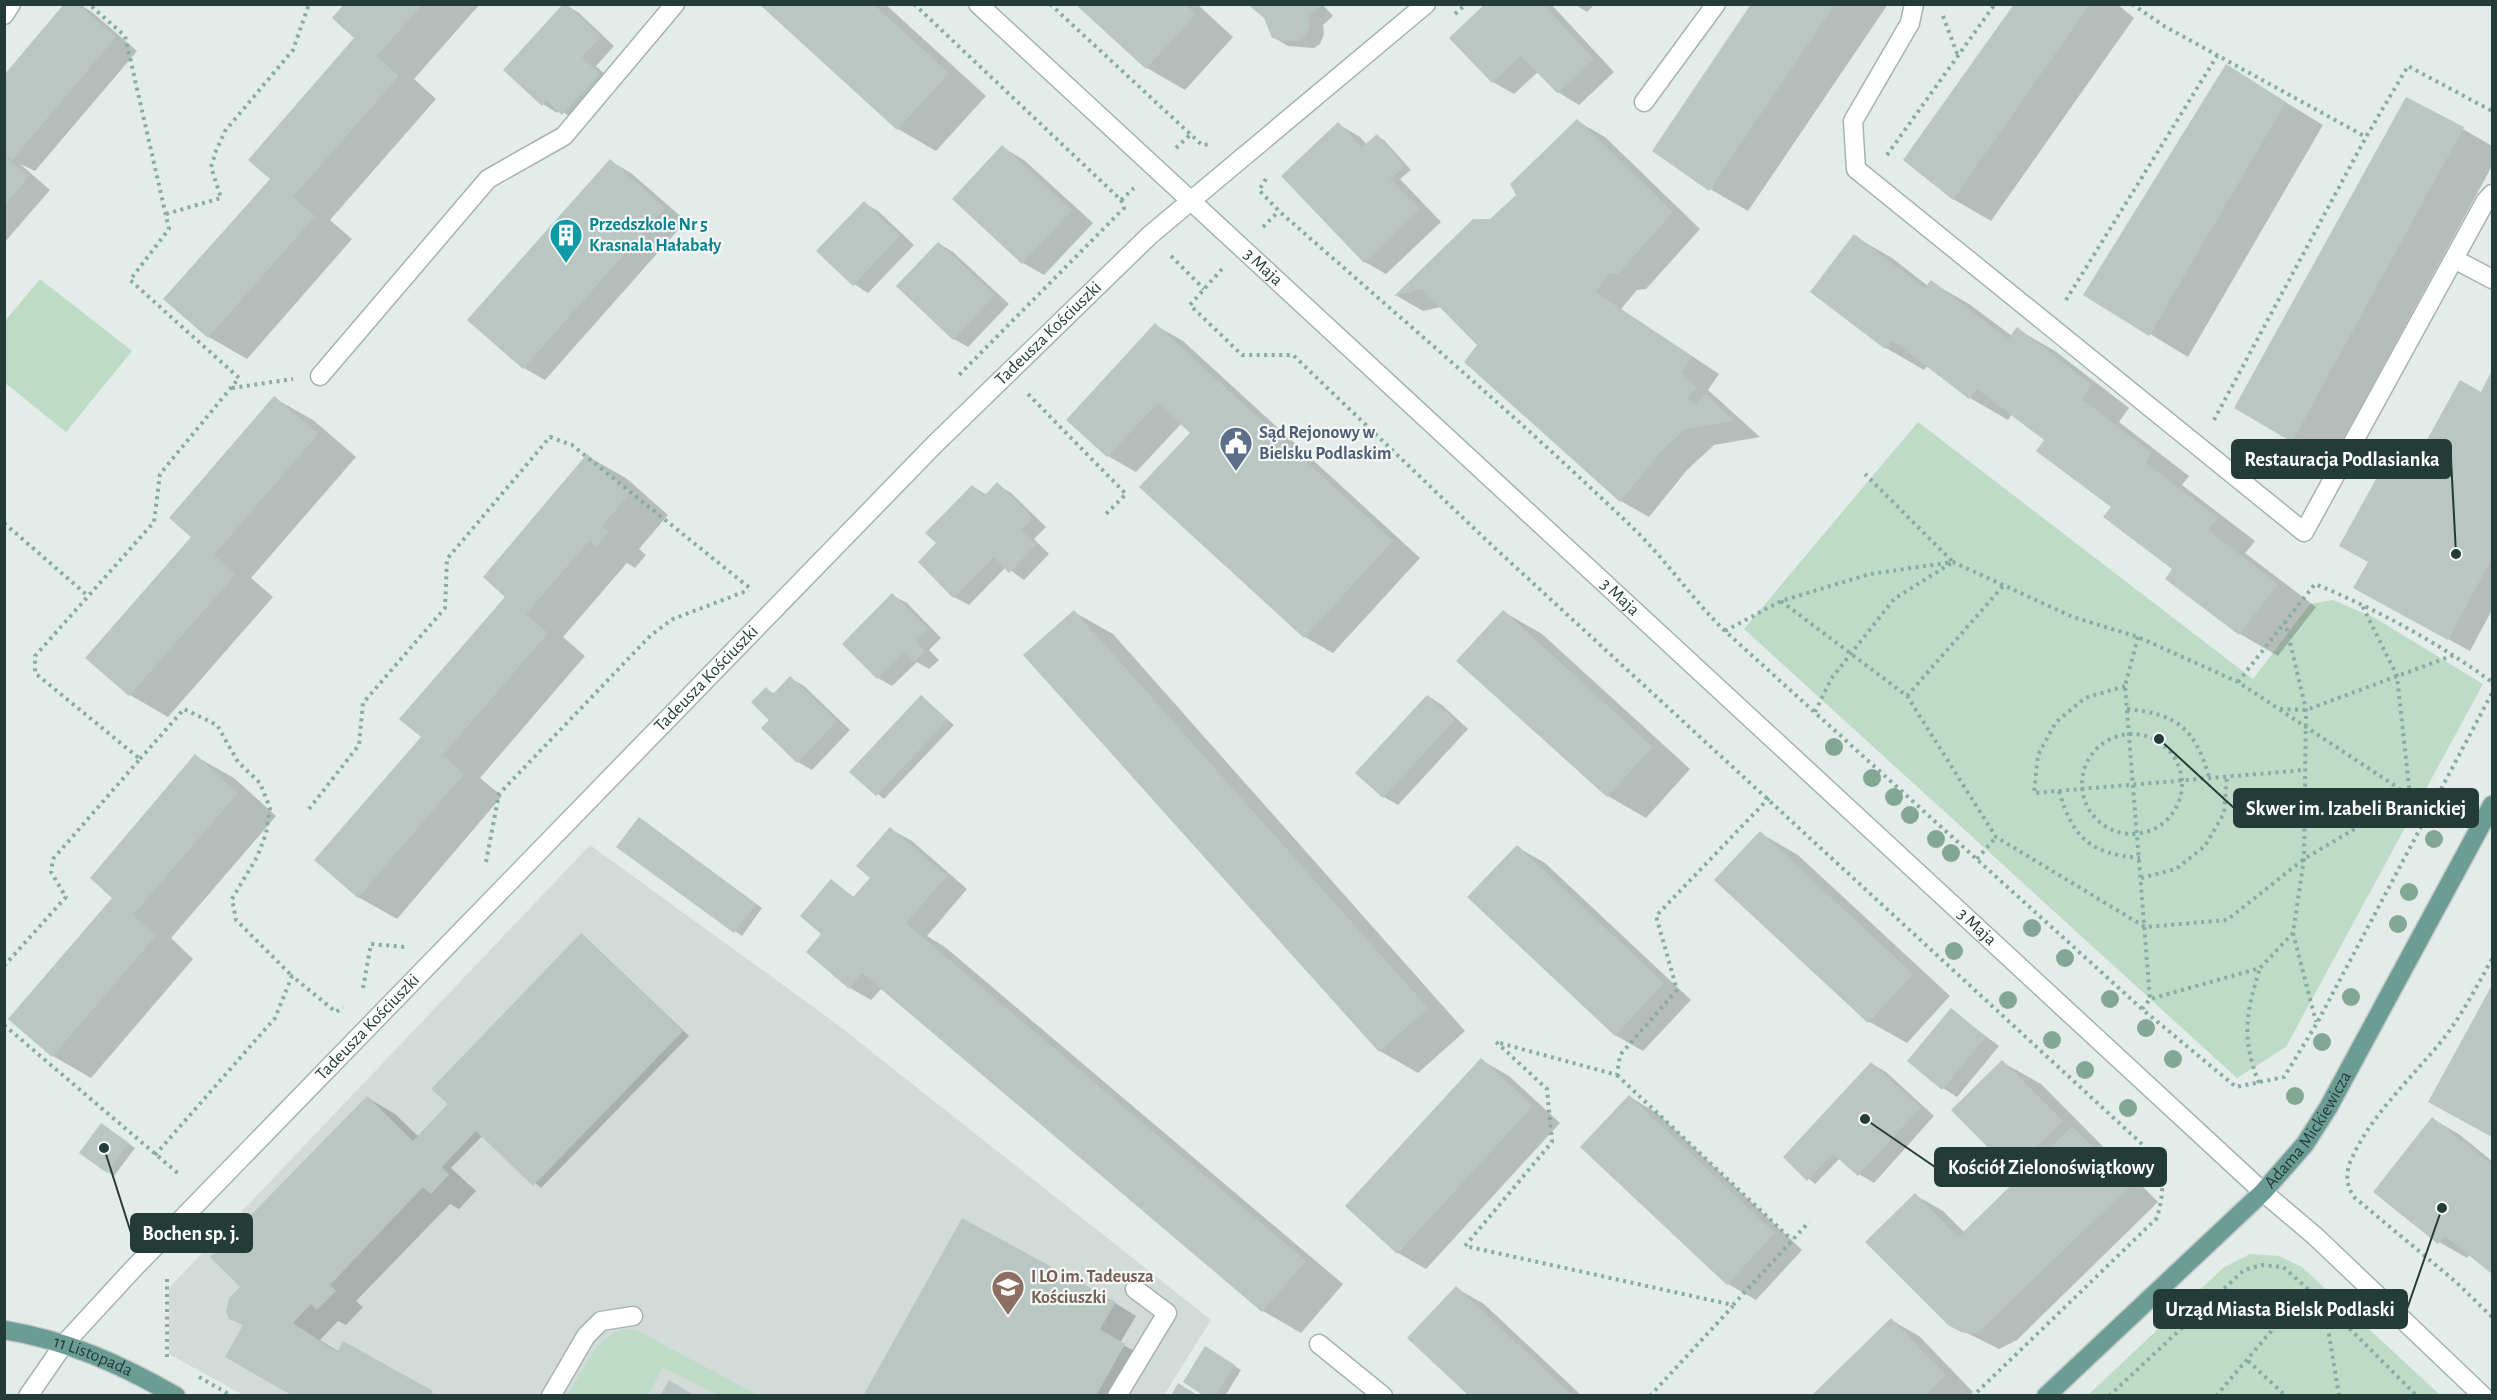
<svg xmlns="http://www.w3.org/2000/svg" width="2497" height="1400" viewBox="0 0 2497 1400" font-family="'Alegreya Sans',sans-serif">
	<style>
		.built { fill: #d2dbd8 }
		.green { fill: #bedbc8 }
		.shadow { fill: #0003 }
		.building { fill: #b9c6c2 }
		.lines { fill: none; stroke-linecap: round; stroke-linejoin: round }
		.minor-casing { stroke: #a6b4b0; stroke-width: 21 }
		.major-casing { stroke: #c2c8c7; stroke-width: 21 }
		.path { stroke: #87aca4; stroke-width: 4; stroke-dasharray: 3 4.5; stroke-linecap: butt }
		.minor { stroke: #fff; stroke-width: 18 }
		.major { stroke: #6c9d95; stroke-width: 18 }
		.tree { fill: #82a794 }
		.labels { text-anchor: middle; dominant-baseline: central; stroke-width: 4.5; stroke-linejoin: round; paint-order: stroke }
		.culture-label { font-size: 18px; font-weight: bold; fill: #0d838f; stroke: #f4f8f6; text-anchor: start }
		.street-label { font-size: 18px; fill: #243c37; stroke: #f4f8f6 }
		.service-label { font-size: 18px; font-weight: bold; fill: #4e5e75; stroke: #f4f8f6; text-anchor: start }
		.education-label { font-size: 18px; font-weight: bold; fill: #785e54; stroke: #f4f8f6; text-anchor: start }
		.leader { fill: none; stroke: #243c37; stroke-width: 2 }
		.callout-dot { fill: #243c37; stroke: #f4f8f6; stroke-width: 2 }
		.callout { fill: #243c37; stroke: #243c37; stroke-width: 2 }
		.callout-label { font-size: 20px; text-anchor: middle; font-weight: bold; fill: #fff }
	</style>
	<rect width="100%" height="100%" fill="#e3ece9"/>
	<path class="built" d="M590 845 834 1022 1211 1320 1164 1395 245 1396 169 1354V1288Z"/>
	<g class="green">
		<path d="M40 279 132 351 66 432 5 383V321Z"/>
		<path d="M1918 422 2253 679 2310 604 2333 600 2375 618 2483 684 2286 1047 2237 1078 1744 629Z"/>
		<path d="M2250 1254 2279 1256 2302 1267 2440 1395H2088L2224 1267Z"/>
		<path d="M623 1329 636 1330 758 1395H718L663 1367 648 1395H568C583 1370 594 1340 623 1329Z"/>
	</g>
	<g class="shadow">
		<path d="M79 4 92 12 137 51 35 171 20 164 50 190 4 243V78Z"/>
		<path d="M346 4H480L414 79 436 99 330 220 352 239 247 359 209 337 165 299 272 179 356 38Z"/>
		<path d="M565 4 579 13 614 46 596 66 614 83 578 122 560 110 557 113 543 104Z"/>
		<path d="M761 4H885L986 96 936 151 898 129Z"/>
		<path d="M1077 4H1197L1233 37 1185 90 1147 68Z"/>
		<path d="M1250 4H1322L1333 16 1323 25 1324 34 1320 44 1314 48 1288 46 1273 37 1265 17Z"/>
		<path d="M1487 4H1551L1614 72 1579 105 1558 92 1538 72 1514 94 1493 82Z"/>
		<path d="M1574 4H1595L1587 12Z"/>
		<path d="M1752 4H1888L1748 211 1710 189Z"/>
		<path d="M2015 4H2117L2134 18 1991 221 1953 199Z"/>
		<path d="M2226 66 2323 125 2188 357 2086 295Z"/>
		<path d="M1577 121 1605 137 1700 229 1646 289 1637 290 1621 309 1719 374 1708 390 1760 437 1714 445 1687 470 1649 517 1621 501 1466 362 1479 345 1441 307 1423 311 1397 296 1474 220H1491L1518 195Z"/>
		<path d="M1338 124 1360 137 1367 145 1377 136 1384 140 1411 170 1400 179 1441 222 1386 274 1365 262Z"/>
		<path d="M2463 129 2492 146V166L2331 462 2236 407Z"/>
		<path d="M1002 147 1024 160 1093 223 1044 275 1023 263Z"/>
		<path d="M610 161 631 173 686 221 545 380 524 368Z"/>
		<path d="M864 203 878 211 914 245 868 293 854 284Z"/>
		<path d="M1854 236 1892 258 1928 286 1931 282 1969 304 2012 336 2017 329 2055 351 2129 408 2119 422 2189 476 2182 485 2255 541 2245 553 2316 607 2278 656 2240 634 2167 578 2174 569 2047 440 2012 414 2008 420 1970 398 1928 365 1924 370 1886 348 1812 292Z"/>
		<path d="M938 243 953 252 1009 304 968 347 954 339Z"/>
		<path d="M1155 325 1183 341 1420 558 1333 653 1305 637 1192 432 1182 423 1136 472 1108 456 1068 420Z"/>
		<path d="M2492 374V610L2470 651 2377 600 2419 458 2481 394Z"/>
		<path d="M274 398 313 420 356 457 251 578 273 597 168 717 130 695 193 537Z"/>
		<path d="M587 456 626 478 668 515 639 549 646 555 635 568 627 563 563 637 585 656 480 778 502 796 397 919 358 897 423 737Z"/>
		<path d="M997 484 1011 493 1046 527 1034 539 1049 554 1024 580 1006 567 969 605 954 597 939 543 972 486 987 495Z"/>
		<path d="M892 595 907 603 941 638 929 650 939 660 929 669 917 662 892 686 878 678 844 644Z"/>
		<path d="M1074 612 1113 634 1465 1031 1418 1073 1380 1051Z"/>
		<path d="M1504 612 1542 634 1690 769 1646 818 1608 796 1459 661Z"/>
		<path d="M790 678 804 686 850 730 812 770 798 762 771 720 766 689 775 694Z"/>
		<path d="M1428 696 1442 705 1468 729 1398 805 1384 797 1357 773Z"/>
		<path d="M921 697 954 725 884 799 851 772Z"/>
		<path d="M195 756 234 778 276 816 171 938 193 959 91 1078 53 1056 114 897Z"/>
		<path d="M646 823 762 908 742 936 618 847Z"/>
		<path d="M890 829 912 841 967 889 927 936 945 947 1343 1284 1301 1333 1263 1311 882 988 871 1000 850 988 823 934 832 881 855 898 872 878Z"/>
		<path d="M1760 833 1798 855 1950 996 1907 1043 1868 1021Z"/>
		<path d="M1517 847 1545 863 1691 1000 1643 1051 1615 1035Z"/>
		<path d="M582 934 689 1036 541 1188 483 1135 451 1168 476 1191 459 1209 450 1204 356 1301 363 1307 346 1325 338 1321 320 1340 339 1352 343 1343 437 1396H295L244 1326 231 1318 242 1286 368 1098 395 1114 419 1137 450 1104Z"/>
		<path d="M2492 988V1136L2431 1102Z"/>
		<path d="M1951 1010 1999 1046 1957 1097 1943 1088Z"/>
		<path d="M1481 1060 1509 1076 1560 1123 1426 1269 1398 1253Z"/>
		<path d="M2002 1062 2041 1084 2158 1202 2017 1340 1999 1349 1949 1324 1915 1195 1943 1211 1965 1233 2023 1176 2012 1171Z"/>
		<path d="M1872 1064 1886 1072 1934 1116 1874 1183 1859 1174 1841 1157 1815 1184 1785 1157Z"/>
		<path d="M1630 1097 1657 1113 1802 1250 1756 1300 1728 1284 1583 1147Z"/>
		<path d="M2433 1119 2460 1135 2492 1161V1272L2470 1254 2467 1258 2439 1242Z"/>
		<path d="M108 1129 135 1148 114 1176 108 1172Z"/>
		<path d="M1456 1288 1484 1304 1582 1396H1472Z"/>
		<path d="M1115 1303 1136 1316 1120 1343 1146 1358 1124 1396H865Z"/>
		<path d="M1891 1320 1919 1336 1973 1392 1969 1396H1813Z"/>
		<path d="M1206 1348 1241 1370 1225 1396H1207Z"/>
	</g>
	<g class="building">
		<path d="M64 4H78L116 37 12 160 4 153V75Z"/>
		<path d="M344 4H423L377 56 399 76 293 197 315 216 208 338 163 299 270 179 248 160 354 38 332 18Z"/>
		<path d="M563 4H567L601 37 582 57 600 74 562 115 547 100 542 106 503 70Z"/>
		<path d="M759 4H873L949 73 897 130Z"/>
		<path d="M1075 4H1185L1196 14 1146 69Z"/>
		<path d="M1247 4H1317L1320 7 1309 16 1310 26 1306 36 1299 41H1283L1272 38 1264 18Z"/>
		<path d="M1485 4H1543L1594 59 1557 93 1521 56 1492 83 1449 38Z"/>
		<path d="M1751 4H1835L1709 191 1652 151Z"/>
		<path d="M2014 4H2090L1953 200 1903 160Z"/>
		<path d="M2226 64 2286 102 2149 336 2083 295Z"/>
		<path d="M2406 97 2464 127 2292 442 2234 408Z"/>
		<path d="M1577 119 1673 212 1618 274H1609L1595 292 1692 357 1681 373 1697 387 1688 398 1696 405 1706 394 1734 421 1685 429 1659 454 1620 502 1464 362 1477 345 1422 289 1394 296 1473 219H1490L1516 195 1510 184Z"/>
		<path d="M1338 122 1362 147 1377 134 1405 166 1390 179 1420 209 1364 263 1281 176Z"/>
		<path d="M1002 145 1072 210 1022 264 952 199Z"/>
		<path d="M4 156 29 176 4 206Z"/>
		<path d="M610 159 665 208 523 369 467 320Z"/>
		<path d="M864 201 900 236 853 286 816 251Z"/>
		<path d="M1854 234 1924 288 1931 280 2008 339 2017 327 2092 385 2082 399 2152 453 2145 462 2218 518 2208 530 2278 584 2239 635 2165 579 2172 569 2103 517 2111 507 2036 451 2044 440 1977 389 1969 399 1892 340 1885 349 1810 292Z"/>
		<path d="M938 242 995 295 953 340 896 286Z"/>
		<path d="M1155 323 1393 541 1304 638 1139 487 1190 433 1158 403 1107 457 1066 420Z"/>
		<path d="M2492 370V558L2448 640 2353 588 2368 562 2339 546 2396 443 2418 456 2460 380 2481 392Z"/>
		<path d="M274 396 318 434 214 555 236 574 129 696 85 658 191 537 169 518Z"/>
		<path d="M587 454 631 492 602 526 609 532 596 547 589 541 526 614 548 633 443 755 464 774 358 898 314 860 421 737 399 719 505 597 483 577Z"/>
		<path d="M997 482 1033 518 1021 530 1036 545 1009 573 994 557 953 598 918 562 936 543 925 533 972 485 984 496Z"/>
		<path d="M892 593 928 629 916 641 925 651 914 662 904 652 877 679 842 644Z"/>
		<path d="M1074 610 1428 1008 1379 1052 1023 655Z"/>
		<path d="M1503 610 1653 747 1607 797 1456 661Z"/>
		<path d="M790 676 837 721 797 763 761 728 769 720 751 702 766 687 773 694Z"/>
		<path d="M921 695 948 720 876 796 849 772Z"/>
		<path d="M1427 695 1455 720 1383 798 1355 773Z"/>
		<path d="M195 754 238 793 133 915 156 936 52 1057 8 1019 112 898 90 878Z"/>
		<path d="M639 817 756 904 734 933 616 847Z"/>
		<path d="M890 827 947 876 906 923 1306 1261 1262 1312 862 973 849 989 806 952 821 934 800 916 831 879 853 897 870 878 856 866Z"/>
		<path d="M1760 831 1913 974 1868 1023 1714 880Z"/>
		<path d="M1517 845 1664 983 1615 1036 1467 897Z"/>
		<path d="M581 933 683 1031 533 1186 476 1131 442 1167 449 1175 431 1194 423 1187 330 1285 336 1291 317 1310 311 1304 293 1323 337 1352 343 1341 433 1391 430 1396H293L225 1357 243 1325 229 1319 226 1312 229 1298 240 1287 210 1257 367 1096 413 1141 448 1104 431 1089Z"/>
		<path d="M2492 985V1137L2428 1102Z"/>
		<path d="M1951 1008 1986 1037 1942 1090 1907 1061Z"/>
		<path d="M1481 1058 1533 1106 1397 1254 1345 1206Z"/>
		<path d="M2002 1060 2063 1121 2012 1172 1951 1110Z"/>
		<path d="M1871 1062 1921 1107 1858 1176 1833 1154 1807 1181 1783 1157Z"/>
		<path d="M1629 1095 1775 1233 1727 1285 1580 1147Z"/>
		<path d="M2432 1117 2492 1165V1274L2445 1236 2438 1244 2373 1192Z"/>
		<path d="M101 1123 129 1143 107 1173 79 1153Z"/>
		<path d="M2072 1126 2131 1185 1979 1332 1970 1334 1961 1332 1948 1325 1865 1242 1915 1193 1958 1237Z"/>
		<path d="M962 1218 1116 1302 1100 1329 1125 1344 1096 1396H863Z"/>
		<path d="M1456 1286 1573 1396H1469L1407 1338Z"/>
		<path d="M1891 1318 1946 1375 1925 1396H1811Z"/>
		<path d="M1205 1346 1235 1365 1216 1396H1204L1183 1382Z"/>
		<path d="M669 1380 695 1396H660Z"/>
		<path d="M1178 1383 1199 1396H1171Z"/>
	</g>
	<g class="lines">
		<defs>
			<g id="minor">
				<path id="s1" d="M978 4 2263 1192 2315 1236 2483 1396"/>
				<path d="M1914 4 1910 23 1853 121 1856 169 2304 532 2485 202 2492 194"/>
				<path d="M4 15 11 4"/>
				<path d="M1644 102 1716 4"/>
				<path d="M2454 259 2492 279"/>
				<path d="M320 376 488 179 564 136 675 4"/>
				<path d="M1319 1344 1383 1396"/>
				<path id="s2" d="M28 1396 64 1344 135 1267 934 445 1150 235 1426 4"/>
				<path d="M551 1396 586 1336 601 1321 633 1316"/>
				<path d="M1117 1396 1167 1313 1135 1289"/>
			</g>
			<g id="major">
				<path id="s3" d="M4 1330C67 1340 122 1365 176 1396"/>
				<path id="s4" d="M2046 1396 2263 1192 2305 1144 2328 1108 2492 805"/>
			</g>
		</defs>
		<use href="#minor" class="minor-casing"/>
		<use href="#major" class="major-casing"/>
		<g class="path">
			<path d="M914 4 1121 200 1124 208 959 375"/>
			<path d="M1050 4 1202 145 1211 144"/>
			<path d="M2132 4 2164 26 2366 137"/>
			<path d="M1455 14 1466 4"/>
			<path d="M1943 16 1958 56"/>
			<path d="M1176 148 1191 134"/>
			<path d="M1887 155 1995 4"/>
			<path d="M1266 179 1259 190 1279 211C1398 316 1520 419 1634 529 1667 561 1692 599 1725 631L2142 1009 2236 1087 2284 1077 2317 1023 2492 693"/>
			<path d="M1121 200 1134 188"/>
			<path d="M166 214 221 198 211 167 216 151 225 131 293 50 309 4"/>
			<path d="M1263 227 1279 211"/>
			<path d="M1171 256 1204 289"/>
			<path d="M1222 269 1190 305 1242 355H1293L1484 538 2143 1145C2164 1173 2166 1184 2157 1218L1973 1396"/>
			<path d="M2066 300 2217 56"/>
			<path d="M232 388 293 379"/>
			<path d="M1028 394 1126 494 1103 517"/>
			<path d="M2214 420 2366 137 2408 66 2492 111"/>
			<path d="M4 523 88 596"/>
			<path d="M1781 601 1907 696 1996 837 2145 927 2227 920 2304 859 2410 796 2397 676 2361 603"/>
			<path d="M1725 631 1781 601 1870 574 1953 562 2073 617 2138 637 2238 682 2430 809"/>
			<path d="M2138 637 2125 686 2150 999"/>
			<path d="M2238 682 2315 584C2378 610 2437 642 2492 682"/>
			<path d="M2125 686 2085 698 2056 722 2038 755 2034 793 2305 770"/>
			<path d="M1907 696 2003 586"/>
			<path d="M2127 709C2177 714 2195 728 2209 777"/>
			<path d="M2280 709 2306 710 2454 655"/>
			<path d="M1815 712 1831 679 1894 599 1953 562 1865 474"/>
			<circle cx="2132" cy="784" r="50"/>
			<path d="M140 759 184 709 217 725 238 762 260 783 270 808 266 834 257 857 232 899 236 920 292 976"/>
			<path d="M2059 791C2073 838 2090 854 2140 858"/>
			<path d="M1769 798 1656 916 1677 990 1620 1055 1617 1075 1496 1042 1547 1089 1552 1142 1465 1246 1733 1305 1809 1222"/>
			<path d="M309 809 359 745 363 703 445 608 447 559 550 437 572 445 751 589"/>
			<path d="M1977 859 1996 837"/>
			<path d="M486 862 499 794 651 635 673 619 749 590"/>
			<path d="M2141 878 2176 869 2205 846 2224 813 2227 775"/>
			<path d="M2293 933 2316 1022"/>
			<path d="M2492 959C2477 986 2463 1013 2444 1038 2414 1076 2372 1113 2352 1158 2345 1172 2346 1185 2354 1197L2456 1282 2492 1317"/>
			<path d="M4 966 66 897 51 872 53 859 140 759 35 673V656L154 522 160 474 239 378 130 280 169 229 125 36 89 4"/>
			<path d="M363 988 371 944 405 947"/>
			<path d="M2142 1009 2150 999 2260 968 2293 933 2304 859 2306 710 2285 621"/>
			<path d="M4 1025 180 1175"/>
			<path d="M1617 1075 1792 1240"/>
			<path d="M2259 1083C2241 1038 2246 1013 2260 968"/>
			<path d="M155 1155 275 1018 292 976 336 1012 343 1007"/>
			<path d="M167 1279V1358"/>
			<path d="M2324 1304 2339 1396"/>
			<path d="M2248 1361 2286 1396"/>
			<path d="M4 1363V1370"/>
			<path d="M199 1377 232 1396"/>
			<path d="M1650 1396 1733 1306"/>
			<path d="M2109 1396 2244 1270 2262 1265 2283 1267 2324 1303 2417 1396"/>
			<path d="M2216 1396 2307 1289"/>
		</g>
		<use href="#minor" class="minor"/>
		<use href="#major" class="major"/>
	</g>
	<g class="tree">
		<circle cx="1834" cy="747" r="9"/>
		<circle cx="1872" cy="778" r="9"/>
		<circle cx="1894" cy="797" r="9"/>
		<circle cx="1910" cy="815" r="9"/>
		<circle cx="1936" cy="839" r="9"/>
		<circle cx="2434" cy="839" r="9"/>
		<circle cx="1951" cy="853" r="9"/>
		<circle cx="2409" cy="892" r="9"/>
		<circle cx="2398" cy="924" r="9"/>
		<circle cx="2032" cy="928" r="9"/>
		<circle cx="1954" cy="951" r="9"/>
		<circle cx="2065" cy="958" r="9"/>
		<circle cx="2351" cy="997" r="9"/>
		<circle cx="2110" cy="999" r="9"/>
		<circle cx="2008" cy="1000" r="9"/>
		<circle cx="2146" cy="1028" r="9"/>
		<circle cx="2052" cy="1040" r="9"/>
		<circle cx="2322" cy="1042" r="9"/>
		<circle cx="2173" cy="1059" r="9"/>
		<circle cx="2085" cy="1070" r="9"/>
		<circle cx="2295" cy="1096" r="9"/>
		<circle cx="2128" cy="1108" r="9"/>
	</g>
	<defs>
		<symbol id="building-pin" viewBox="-11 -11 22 30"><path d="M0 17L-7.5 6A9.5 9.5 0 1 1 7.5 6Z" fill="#0f9aa8" stroke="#f4f8f6"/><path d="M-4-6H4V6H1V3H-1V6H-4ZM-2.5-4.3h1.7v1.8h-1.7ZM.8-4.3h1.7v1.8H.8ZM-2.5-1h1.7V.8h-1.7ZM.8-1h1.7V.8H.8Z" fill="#fff"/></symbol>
		<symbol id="civic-pin" viewBox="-11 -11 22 30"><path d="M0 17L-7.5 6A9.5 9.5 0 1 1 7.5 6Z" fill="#5c6f8a" stroke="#f4f8f6"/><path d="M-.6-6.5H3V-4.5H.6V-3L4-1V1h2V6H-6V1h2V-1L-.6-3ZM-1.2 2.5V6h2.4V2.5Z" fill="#fff"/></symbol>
		<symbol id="school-pin" viewBox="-11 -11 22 30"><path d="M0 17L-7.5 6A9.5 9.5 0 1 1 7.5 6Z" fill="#8d6e63" stroke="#f4f8f6"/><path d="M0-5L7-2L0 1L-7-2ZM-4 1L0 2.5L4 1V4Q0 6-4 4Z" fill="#fff"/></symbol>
	</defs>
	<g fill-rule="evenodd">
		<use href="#building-pin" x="547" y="216" width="38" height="52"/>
		<use href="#civic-pin" x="1217" y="424" width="38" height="52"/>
		<use href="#school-pin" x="989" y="1268" width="38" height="52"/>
	</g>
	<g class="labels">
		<g class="culture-label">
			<text x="589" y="225">Przedszkole Nr 5<tspan x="589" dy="21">Krasnala Hałabały</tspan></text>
		</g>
		<g class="street-label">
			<text stroke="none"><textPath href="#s1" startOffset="388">3 Maja</textPath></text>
			<text stroke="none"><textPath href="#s2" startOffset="1474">Tadeusza Kościuszki</textPath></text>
			<text stroke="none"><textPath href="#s1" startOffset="874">3 Maja</textPath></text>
			<text stroke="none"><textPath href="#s2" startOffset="988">Tadeusza Kościuszki</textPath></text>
			<text stroke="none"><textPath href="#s1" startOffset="1360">3 Maja</textPath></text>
			<text stroke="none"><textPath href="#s2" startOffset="502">Tadeusza Kościuszki</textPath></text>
			<text stroke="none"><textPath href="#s4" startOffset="375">Adama Mickiewicza</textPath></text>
			<text stroke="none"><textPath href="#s3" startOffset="93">11 Listopada</textPath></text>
		</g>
		<g class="service-label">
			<text x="1259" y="433">Sąd Rejonowy w<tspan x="1259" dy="21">Bielsku Podlaskim</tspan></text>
		</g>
		<g class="education-label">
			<text x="1031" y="1277">I LO im. Tadeusza<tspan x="1031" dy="21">Kościuszki</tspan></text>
		</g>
	</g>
	<path class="leader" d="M2456 554L2451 459M2159 739L2234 808M1865 1119L1935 1167M104 1148L131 1233M2442 1208L2407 1309"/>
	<g class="callout-dot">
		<circle cx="2456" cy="554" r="6"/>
		<circle cx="2159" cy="739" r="6"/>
		<circle cx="1865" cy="1119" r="6"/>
		<circle cx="104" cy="1148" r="6"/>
		<circle cx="2442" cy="1208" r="6"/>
	</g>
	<g class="callout">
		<rect x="2232" y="440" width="219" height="38" rx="6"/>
		<rect x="2234" y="789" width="244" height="38" rx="6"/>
		<rect x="1935" y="1148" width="231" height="38" rx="6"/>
		<rect x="131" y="1214" width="121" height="38" rx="6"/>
		<rect x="2154" y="1290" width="253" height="38" rx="6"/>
	</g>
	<g class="callout-label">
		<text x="2342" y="466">Restauracja Podlasianka</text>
		<text x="2356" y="815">Skwer im. Izabeli Branickiej</text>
		<text x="2051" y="1174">Kościół Zielonoświątkowy</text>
		<text x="191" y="1240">Bochen sp. j.</text>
		<text x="2280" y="1316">Urząd Miasta Bielsk Podlaski</text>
	</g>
	<rect width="2497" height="1400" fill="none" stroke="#243c37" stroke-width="12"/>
</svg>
